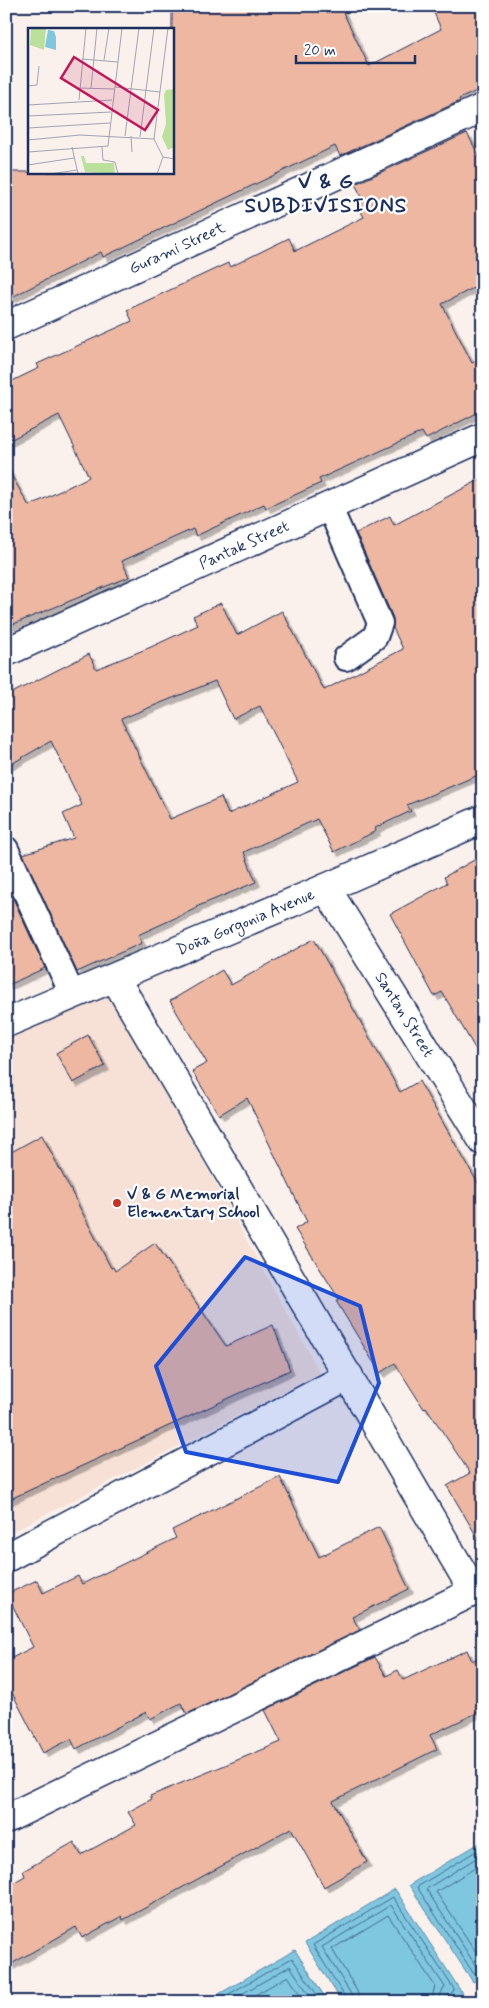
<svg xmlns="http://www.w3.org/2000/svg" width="489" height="2008" viewBox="0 0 489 2008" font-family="Mynerve,sans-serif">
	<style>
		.built { fill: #f7e0d6 }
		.water { fill: #7fc6df; stroke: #578aab }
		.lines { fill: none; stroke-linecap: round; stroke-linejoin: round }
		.shore { stroke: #436b92; stroke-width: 1 }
		.building { fill: #edb7a1; stroke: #1b2f5e; fill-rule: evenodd; filter: url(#shadow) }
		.service-casing { stroke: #1b2f5e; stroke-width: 28 }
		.minor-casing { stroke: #1b2f5e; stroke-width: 31 }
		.service { stroke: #fff; stroke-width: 24 }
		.minor { stroke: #fff; stroke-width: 28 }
		.marked { fill: #1d4ed8; fill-opacity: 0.2; stroke: #1d4ed8; stroke-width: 4; stroke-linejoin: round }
		.poi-dot { fill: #c8321e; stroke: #fff; stroke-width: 2 }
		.labels { text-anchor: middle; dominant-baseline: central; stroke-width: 4.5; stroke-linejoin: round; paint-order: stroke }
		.street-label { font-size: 16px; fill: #1b2f5e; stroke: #fff }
		.poi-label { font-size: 16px; font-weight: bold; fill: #1b2f5e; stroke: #fff; text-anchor: start }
		.district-label { font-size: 21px; font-weight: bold; letter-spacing: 1px; fill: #1b2f5e; stroke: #fff }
		.inset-road { fill: none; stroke: #a1a3b3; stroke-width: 1 }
		.view { fill: #c2185b; fill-opacity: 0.15; stroke: #c2185b; stroke-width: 2.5 }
		.inset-edge { fill: none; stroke: #1b2f5e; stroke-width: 2.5 }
	</style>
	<defs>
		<filter id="shadow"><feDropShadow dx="4.5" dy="4.5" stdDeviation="0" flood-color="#0004"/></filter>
	</defs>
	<rect width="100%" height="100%" fill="#fbf1ec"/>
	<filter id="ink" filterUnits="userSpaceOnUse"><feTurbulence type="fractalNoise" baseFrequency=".02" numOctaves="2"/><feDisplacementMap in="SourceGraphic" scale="10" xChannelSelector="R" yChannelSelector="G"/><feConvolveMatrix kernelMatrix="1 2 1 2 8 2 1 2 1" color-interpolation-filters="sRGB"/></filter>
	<g filter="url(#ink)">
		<path class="built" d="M109 990 320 1373 6 1535V1034Z"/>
		<g class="water">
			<path d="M483 1841V1977L473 1982 409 1885Z"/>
			<path d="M395 1889 462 1993 447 2002H342L305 1943Z"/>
			<path d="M295 1950 328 2002H205Z"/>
		</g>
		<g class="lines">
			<g class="shore">
				<path d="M483 1847 417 1887 474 1974 483 1973"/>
				<path d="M483 1854 426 1889 476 1966H483"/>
				<path d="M483 1863 436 1892 480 1958 483 1959"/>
				<path d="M215 2002 292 1958 322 2002"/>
				<path d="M228 2002 290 1966 314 2002"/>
				<path d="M243 2002 288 1976 305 2002"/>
				<path d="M346 2002 345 1997 313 1945 393 1897 454 1989 453 1992 446 1997 445 2002"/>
				<path d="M352 2002 351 1994 322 1947 391 1905 445 1987 440 1995 439 2002"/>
				<path d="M360 2002 357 1991 332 1949 388 1915 435 1986 431 2002"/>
			</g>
		</g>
		<g class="building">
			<path d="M172 6H340L369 66 441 29 431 6H483V88L459 99 460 101 340 156 335 146 103 257 101 252 6 300V172H172Z"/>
			<path d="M467 133 483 164V283L442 304 472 363 483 356V410L426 439 422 432 319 479 321 483 266 508 264 504 196 536 193 529 122 561 129 577 6 627V466L29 506 89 477 59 415 6 442V384L39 368 37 364 132 321 127 310 228 263 230 267 289 238 295 251 364 217 357 205 364 201 355 184Z"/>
			<path d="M483 478V773L407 805 411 811 375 828 376 831 334 852 317 819 244 852 256 882 196 907 197 908 138 935 142 943 77 972 23 854 74 838 63 814 82 805 51 741 6 767V696L89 654 96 669 151 647 198 625 193 616 221 603 237 635 282 611 324 690 403 649 393 628V618L356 533 390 516 394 525ZM215 681 233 719 260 706 298 782 228 814 221 797 170 819 121 719Z"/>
			<path d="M483 855V1062L442 992 434 996 390 914 447 883 444 877Z"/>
			<path d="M6 883 45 968 6 986Z"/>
			<path d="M314 939 400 1092 419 1081 483 1192V1547L447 1486 470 1473 426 1407 424 1409 395 1363 380 1373 336 1301 339 1299 295 1229 307 1222 247 1098 219 1115 192 1071 207 1063 170 1001 222 970 231 985Z"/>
			<path d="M88 1035 105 1066 73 1083 56 1053Z"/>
			<path d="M42 1135 111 1268 113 1267 115 1271 155 1243 226 1346 273 1325 290 1370 6 1501V1155Z"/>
			<path d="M280 1477 319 1557 379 1527 409 1589 352 1617 360 1630 187 1714 181 1703 150 1719 146 1712 76 1749 71 1739 43 1753 6 1681V1661L33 1647 7 1594 37 1580 43 1593 78 1576 82 1584 176 1538 172 1530Z"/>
			<path d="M467 1650 472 1661 483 1655V1710L430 1735 437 1749 333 1801 367 1862 324 1887 291 1828 123 1920 122 1916 82 1938 76 1927 6 1967V1887L25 1876 23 1871 74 1842 81 1855 136 1825 128 1812 152 1799 150 1796 281 1742 265 1710 375 1657 386 1676 398 1670 403 1680Z"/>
		</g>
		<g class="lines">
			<defs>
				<g id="service">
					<path d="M329 506 380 623 375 637 346 658"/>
					<path d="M6 849 72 994"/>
				</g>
				<g id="minor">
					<path id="s1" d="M6 326 483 108"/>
					<path id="s2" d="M6 652 483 437"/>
					<path id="s3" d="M326 888 483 1141"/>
					<path d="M115 978 474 1592"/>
					<path id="s4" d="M6 1023 326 888 483 819"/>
					<path d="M6 1558 349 1376"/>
					<path d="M6 1819 483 1587"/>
				</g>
			</defs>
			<use href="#service" class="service-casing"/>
			<use href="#minor" class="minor-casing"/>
			<use href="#service" class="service"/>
			<use href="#minor" class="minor"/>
		</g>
	</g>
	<path class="marked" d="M245 1257 360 1306 379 1383 338 1482 186 1452 156 1366Z"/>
	<circle class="poi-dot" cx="117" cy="1203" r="5"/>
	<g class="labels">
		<g class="street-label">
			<text stroke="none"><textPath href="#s1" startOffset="188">Gurami Street</textPath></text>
			<text stroke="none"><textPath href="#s2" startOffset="261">Pantak Street</textPath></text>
			<text stroke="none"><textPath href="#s4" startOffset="260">Doña Gorgonia Avenue</textPath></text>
			<text stroke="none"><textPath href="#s3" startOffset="149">Santan Street</textPath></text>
		</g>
		<g class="poi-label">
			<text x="127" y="1194">V &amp; G Memorial<tspan x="127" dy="18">Elementary School</tspan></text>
		</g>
		<g class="district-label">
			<text x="326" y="182">V &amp; G<tspan x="326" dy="24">SUBDIVISIONS</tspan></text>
		</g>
	</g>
	<g transform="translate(28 28)">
		<rect width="146" height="146" fill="#fbf1ec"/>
		<path d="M3 0H18L16 22 2 17ZM146 61V119L140 122 134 109 138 96 136 67 138 62ZM53 128H56L58 135H86L87 146 57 144Z" fill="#bae09b"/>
		<path d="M20 2 26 3 28 9V22L17 19Z" fill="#7fc6df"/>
		<path class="inset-road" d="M54 31 90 34M76 32 81 0M0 58 9 57 11 38M87 59 132 64M51 60 86 61M63 60 69 0M51 72 58 0M0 77 84 72M0 88 83 84M0 100 82 95M97 108 111 0M103 108 104 124M112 109 126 0M126 111 140 0M126 111 135 129 147 131M0 112 52 107 126 111M44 119 50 146M74 119 75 132 87 134 90 146M0 124 80 118 94 0M0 137 46 130M22 146 49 142M129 146 135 129"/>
		<path class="view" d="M46 29 130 82 117 102 33 50Z"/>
		<rect width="146" height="146" class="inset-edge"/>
	</g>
	<rect width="489" height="2008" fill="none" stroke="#fff" stroke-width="25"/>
	<rect x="12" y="12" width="464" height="1983" fill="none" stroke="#1b2f5e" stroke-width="2" filter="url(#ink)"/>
	<path d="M296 55v8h119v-8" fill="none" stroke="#1b2f5e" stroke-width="2.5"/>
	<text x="304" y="55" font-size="15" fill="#1b2f5e" stroke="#ffffff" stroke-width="4" paint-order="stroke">20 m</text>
</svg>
